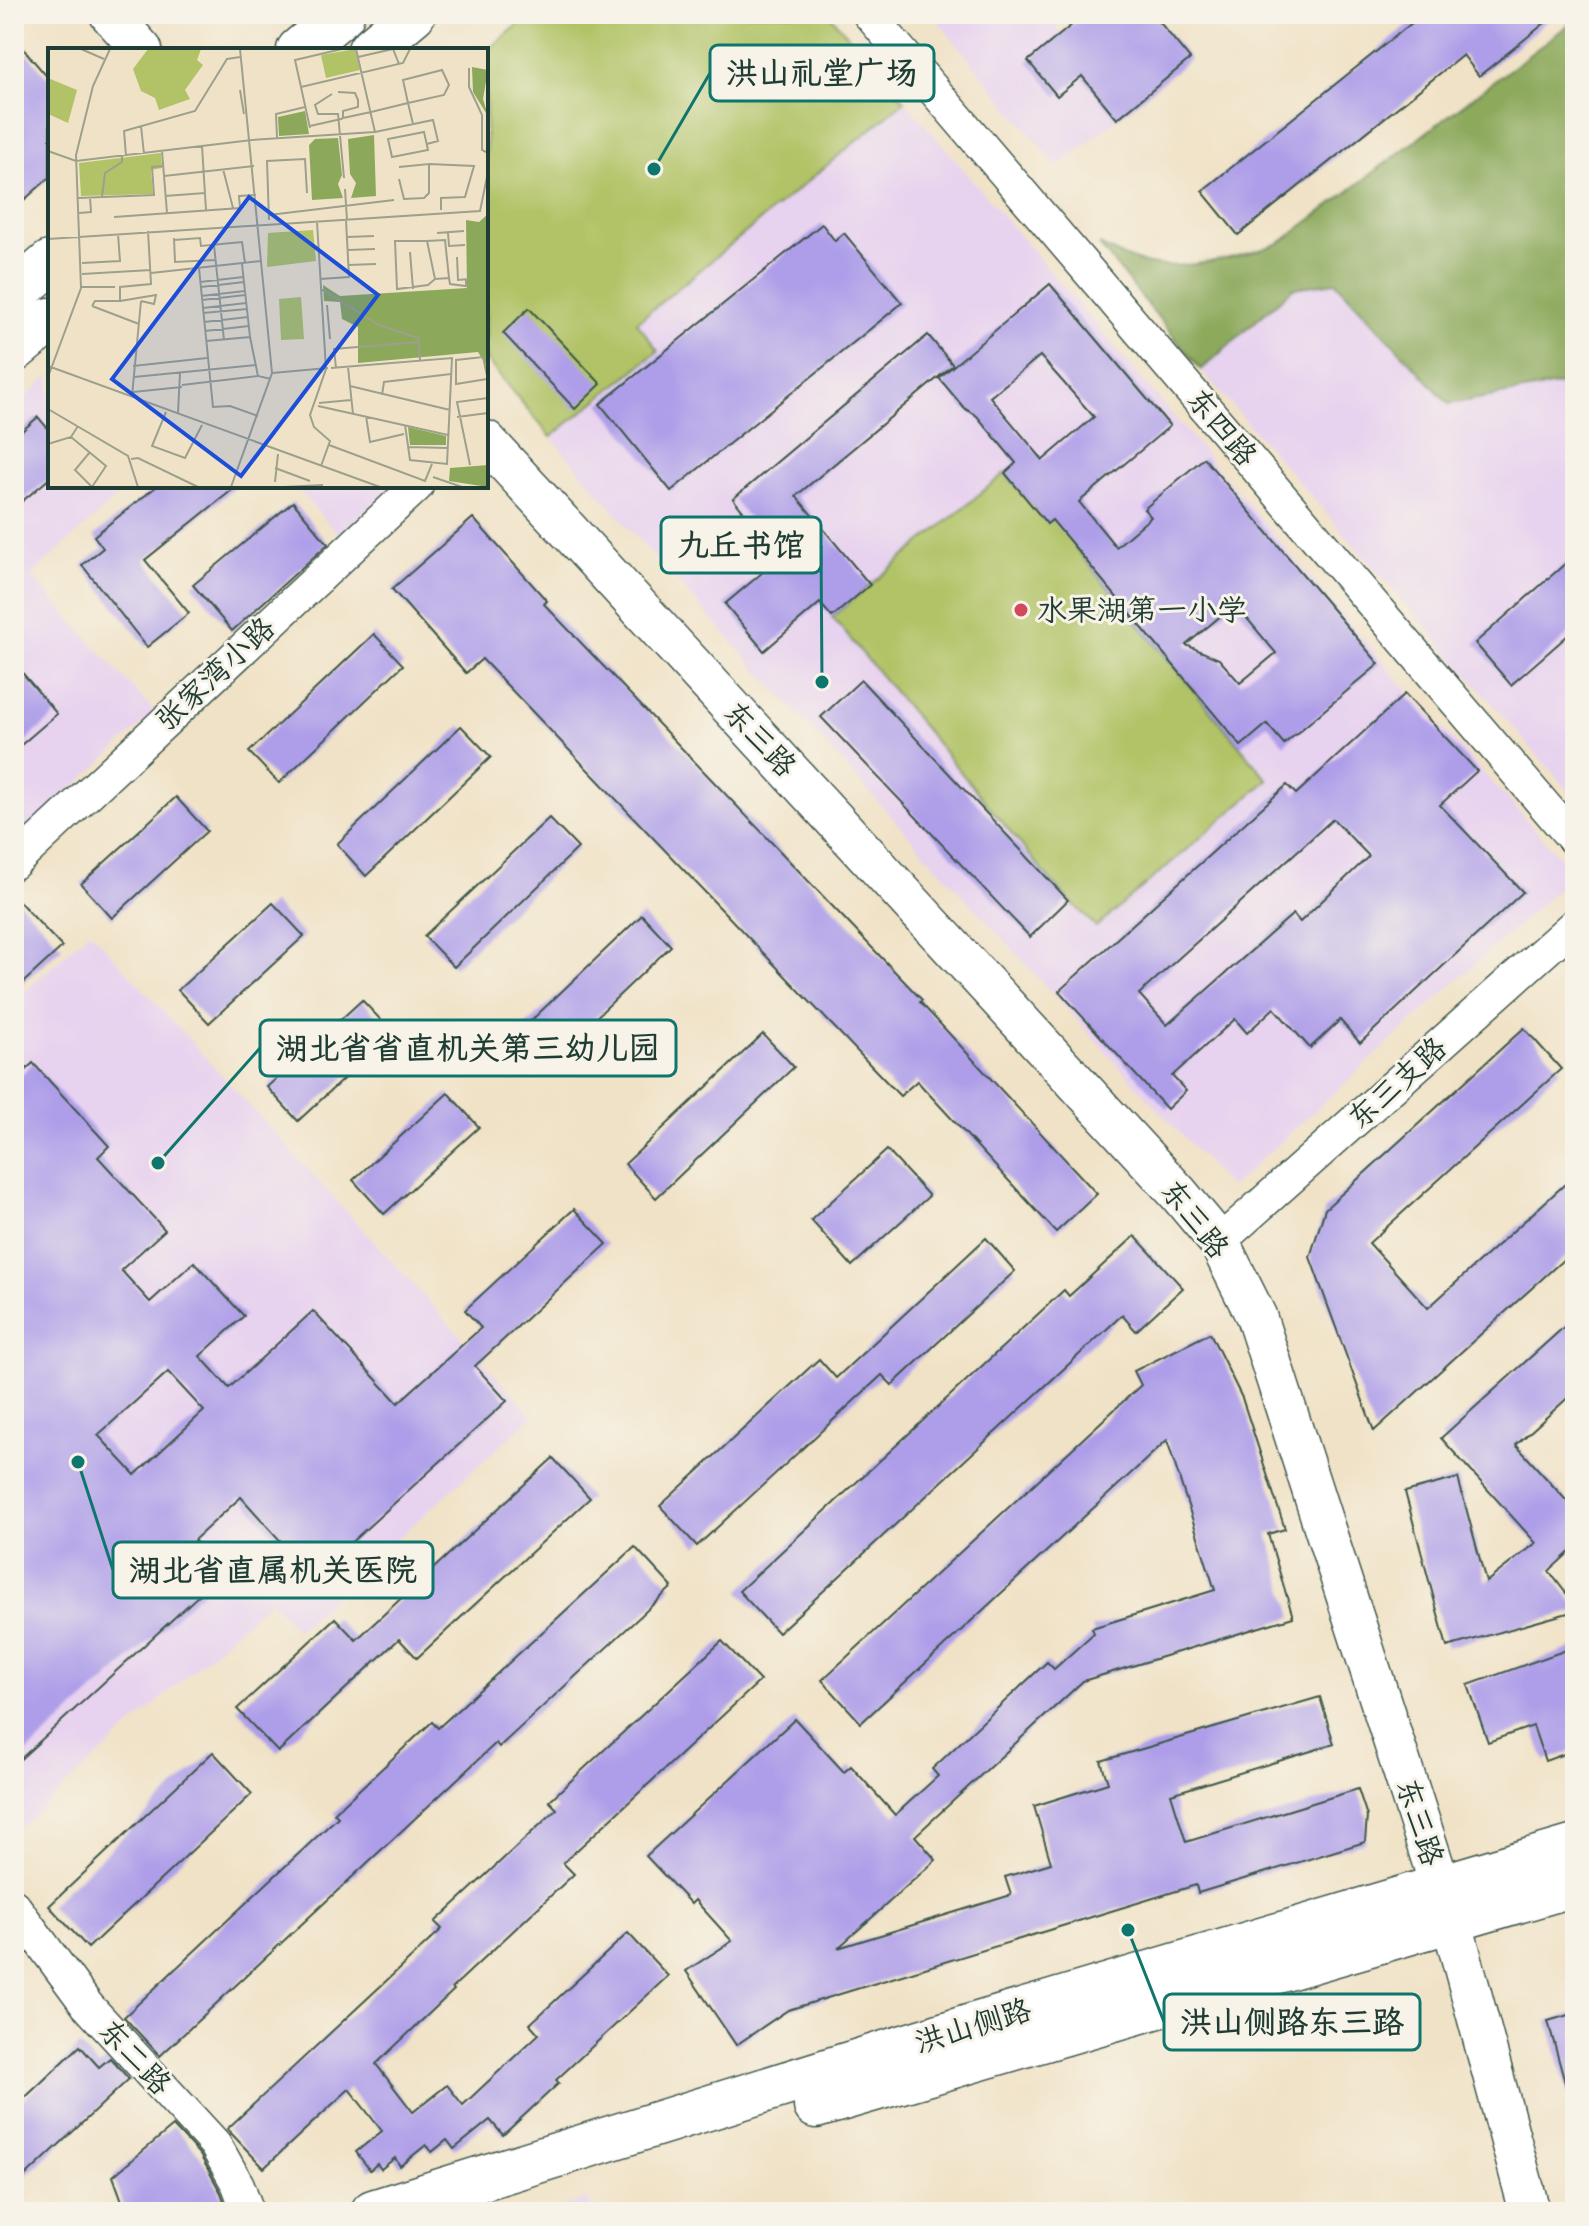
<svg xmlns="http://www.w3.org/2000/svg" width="1589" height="2226" viewBox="0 0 1589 2226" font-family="Sriracha,'LXGW WenKai TC',sans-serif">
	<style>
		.built { fill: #e7d2ef }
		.green { fill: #b1c366; stroke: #68804d; stroke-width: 2 }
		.forest { fill: #8ca95b; stroke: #567348; stroke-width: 2 }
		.building { fill: #ae9ee9; fill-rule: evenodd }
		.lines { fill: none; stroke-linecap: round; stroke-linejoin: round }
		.minor-casing { stroke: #3e564a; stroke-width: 35 }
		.tertiary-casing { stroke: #3e564a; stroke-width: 43 }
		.secondary-casing { stroke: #3e564a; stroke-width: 47 }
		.minor { stroke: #fff; stroke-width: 32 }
		.tertiary { stroke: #fff; stroke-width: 40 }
		.secondary { stroke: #fff; stroke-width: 44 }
		.poi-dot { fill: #d1495b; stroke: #f7f3e8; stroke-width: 3 }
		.labels { text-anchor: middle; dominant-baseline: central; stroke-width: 6; stroke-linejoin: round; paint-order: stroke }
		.street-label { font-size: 30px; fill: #1f3d34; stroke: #f7f3e8 }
		.poi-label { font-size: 30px; fill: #1f3d34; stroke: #f7f3e8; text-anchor: start }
		.inset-road { fill: none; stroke: #9ca08c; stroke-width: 2 }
		.view { fill: #1d4ed8; fill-opacity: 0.15; stroke: #1d4ed8; stroke-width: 4 }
		.inset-edge { fill: none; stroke: #1f3d34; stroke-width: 4 }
		.leader { fill: none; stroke: #0f766e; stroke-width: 3 }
		.callout-dot { fill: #0f766e; stroke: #f7f3e8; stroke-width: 3 }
		.callout { fill: #f7f3e8; stroke: #0f766e; stroke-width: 3 }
		.callout-label { font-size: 32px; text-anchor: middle; font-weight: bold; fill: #1f3d34 }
	</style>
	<rect width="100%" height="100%" fill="#f7f3e8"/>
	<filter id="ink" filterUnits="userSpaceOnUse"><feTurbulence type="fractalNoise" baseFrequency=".0125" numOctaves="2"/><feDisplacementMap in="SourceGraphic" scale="16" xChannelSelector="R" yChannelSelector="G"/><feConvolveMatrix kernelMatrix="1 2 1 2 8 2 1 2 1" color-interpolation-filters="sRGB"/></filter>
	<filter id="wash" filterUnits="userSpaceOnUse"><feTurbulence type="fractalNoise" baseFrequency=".006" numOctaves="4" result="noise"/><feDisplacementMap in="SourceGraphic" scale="32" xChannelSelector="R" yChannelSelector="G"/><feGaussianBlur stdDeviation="1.8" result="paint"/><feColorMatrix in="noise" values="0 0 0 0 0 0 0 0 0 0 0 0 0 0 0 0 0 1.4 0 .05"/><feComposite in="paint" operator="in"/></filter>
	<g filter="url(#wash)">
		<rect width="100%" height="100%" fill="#f0e2c6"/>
		<g class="built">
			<path d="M932 14H1045L1061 33 1028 61 1082 76 1117 119 1058 167Z"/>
			<path d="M905 101 1398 680 1575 873 1230 1188 640 541 551 437 658 351 636 322Z"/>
			<path d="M1336 282 1449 404 1575 382V798L1201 370 1293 287Z"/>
			<path d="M50 375V486H129L31 576 155 712 14 844V408Z"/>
			<path d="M294 486H394L339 535Z"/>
			<path d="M90 931 533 1416 297 1630 270 1600 14 1833V1002Z"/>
			<path d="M589 2199 592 2212H545Z"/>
		</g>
		<g class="green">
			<path d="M531 14H829L905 101 637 322 658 351 551 437 486 360V52Z"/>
			<path d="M1005 473 1047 523 1059 514 1076 549 1268 780 1096 927 1051 881 832 617Z"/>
		</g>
		<path class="forest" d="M1575 20V382L1449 404 1336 282 1293 288 1201 370 1099 245C1114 252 1129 260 1145 263 1181 272 1246 256 1280 243Z"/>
		<g id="blocks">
			<g class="building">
				<path d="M1085 14H1153L1190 59 1117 119 1082 76 1057 96 1028 61Z"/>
				<path d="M1423 14H1556L1479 76 1463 55 1238 235 1202 191Z"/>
				<path d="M14 38 50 80V177L14 209Z"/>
				<path d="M822 224 835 241 844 233 902 303 671 491 600 404Z"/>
				<path d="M1050 284 1170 426 1079 502 1116 547 1151 517 1144 509 1204 458 1379 664 1284 744 1267 724 1241 746 1052 520 1047 524 1005 473 1016 463 977 416 964 408 939 378ZM1040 356 1094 417 1043 460 990 397ZM1235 604 1276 653 1240 683 1219 659 1186 645Z"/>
				<path d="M529 308 601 384 575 409 503 333Z"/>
				<path d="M928 335 953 365 796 496 870 585 832 617 820 603 764 651 725 604 781 557 733 499Z"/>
				<path d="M38 417 50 431V478L14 508V438Z"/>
				<path d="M157 486H237L145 560 189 613 147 647 82 565 103 548 94 536Z"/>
				<path d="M293 502 328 544 232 631 193 585Z"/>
				<path d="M473 518 547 601 544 604 922 1000 920 1002 1097 1194 1056 1232 917 1081 900 1096 482 659 466 673 392 589Z"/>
				<path d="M1575 555V629L1511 685 1475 643Z"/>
				<path d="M374 634 403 665 279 783 249 752Z"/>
				<path d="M14 663 57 714 14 751Z"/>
				<path d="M861 680 1068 900 1030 937 821 717Z"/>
				<path d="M1405 694 1477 771 1440 805 1523 892 1360 1043 1340 1020 1310 1048 1274 1008 1247 1033 1235 1019 1172 1076 1186 1091 1167 1109 1059 991 1287 785 1296 794ZM1333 819 1369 856 1300 922 1293 914 1167 1025 1139 994Z"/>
				<path d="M461 726 491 757 366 876 337 844Z"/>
				<path d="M176 797 207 831 112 918 81 884Z"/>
				<path d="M549 818 578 848 454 967 424 936Z"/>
				<path d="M14 896 62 947 14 991Z"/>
				<path d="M273 903 304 936 209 1023 178 990Z"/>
				<path d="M642 915 671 946 547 1064 517 1034Z"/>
				<path d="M362 1000 393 1033 298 1121 267 1087Z"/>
				<path d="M1524 1028 1561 1069 1369 1243 1428 1308 1575 1175V1249L1374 1431 1310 1257 1325 1209Z"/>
				<path d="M763 1034 794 1067 656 1198 625 1164Z"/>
				<path d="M33 1063 109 1146 98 1157 165 1230 121 1270 150 1302 194 1262 244 1316 200 1356 229 1388 313 1311 398 1403 481 1328 465 1310 574 1209 607 1244 475 1366 507 1401 313 1577 241 1497 194 1540 224 1572 14 1765V1081ZM168 1372 204 1411 135 1475 98 1435Z"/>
				<path d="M448 1093 479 1127 384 1214 353 1180Z"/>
				<path d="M887 1150 929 1196 852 1266 811 1220Z"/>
				<path d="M1135 1236 1183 1288 1136 1331 1122 1315 778 1633 739 1591 1064 1290 1069 1296Z"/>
				<path d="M986 1238 1015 1271 892 1385 882 1375 697 1546 660 1506 819 1359 836 1378Z"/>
				<path d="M1575 1317V1391L1516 1445 1575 1510V1547L1549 1571 1575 1605V1611L1447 1647 1405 1492 1458 1478 1486 1582 1536 1543 1441 1438Z"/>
				<path d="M1210 1333 1242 1398 1285 1529 1268 1534 1293 1617 1083 1681 915 1836 936 1860 838 1948 1011 1895 1005 1877 1051 1863 1034 1806 1108 1783 1101 1761 1320 1697 1334 1744 1171 1794 1186 1842 1358 1789 1367 1816 1365 1842 1198 1893 1196 1885 788 2010 736 2045 686 1971 732 1941 695 1900 691 1904 646 1856 795 1719 844 1772 851 1766 895 1815 938 1776 932 1769 1047 1662 1054 1669 1094 1633 1092 1628 1215 1590 1167 1440 861 1723 822 1680 1141 1385 1134 1371Z"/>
				<path d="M553 1458 590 1498 417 1658 399 1639 278 1752 237 1709 335 1618 356 1640Z"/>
				<path d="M635 1547 672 1587 499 1747 496 1743 160 2056 124 2017 338 1817 334 1813 432 1722 438 1728Z"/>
				<path d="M722 1641 760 1681 563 1863 574 1874 452 1988 454 1990 376 2064 413 2112 447 2085 463 2105 539 2034 530 2024 628 1933 668 1976 556 2080 559 2083 503 2135 490 2120 454 2149 447 2140 432 2152 426 2145 400 2166 395 2158 381 2169 377 2164 370 2170 356 2152 382 2131 349 2089 264 2168 227 2129 442 1929 435 1922 557 1809 549 1801Z"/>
				<path d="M1575 1647V1750L1545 1761 1533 1726 1488 1742 1468 1685Z"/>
				<path d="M213 1752 252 1794 88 1948 49 1906Z"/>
				<path d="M1575 2013V2093L1568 2094 1548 2021Z"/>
				<path d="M80 2046 99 2067 110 2058 129 2079 14 2187V2108Z"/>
				<path d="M173 2126 200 2155 221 2193 228 2212H126L113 2176Z"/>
			</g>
		</g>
	</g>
	<g filter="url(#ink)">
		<use href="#blocks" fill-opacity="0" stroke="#3e564a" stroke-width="2"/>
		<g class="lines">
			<defs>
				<g id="minor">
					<path d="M869 14 1575 841"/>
					<path d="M14 863 417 486"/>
					<path d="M1219 1242 1575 924"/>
					<path d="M14 1906 87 2005 215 2144 238 2185 248 2212"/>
				</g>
				<g id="tertiary">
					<path d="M110 14 142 50"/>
					<path d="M486 441 1178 1193 1219 1242 1256 1316 1451 1919 1530 2212"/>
				</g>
				<g id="secondary">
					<path d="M299 50 342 14"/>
					<path d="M370 50 413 14"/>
					<path d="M14 294 50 263"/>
					<path d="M14 350 50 320"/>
					<path d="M816 2106 1575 1884"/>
					<path d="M373 2212 975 2025 1575 1847"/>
				</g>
			</defs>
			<use href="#minor" class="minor-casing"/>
			<use href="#tertiary" class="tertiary-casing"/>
			<use href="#secondary" class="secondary-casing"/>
			<use href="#minor" class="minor"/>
			<use href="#tertiary" class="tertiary"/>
			<use href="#secondary" class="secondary"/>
		</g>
	</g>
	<circle class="poi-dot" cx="1021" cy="610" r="8"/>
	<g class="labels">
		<g class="street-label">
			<text transform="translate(1222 427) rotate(50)">东四路</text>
			<text transform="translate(215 674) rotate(-43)">张家湾小路</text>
			<text transform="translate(760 739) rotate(47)">东三路</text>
			<text transform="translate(1397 1083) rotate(-42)">东三支路</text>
			<text transform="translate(1195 1219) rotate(52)">东三路</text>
			<text transform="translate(1420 1822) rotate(72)">东三路</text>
			<text transform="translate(973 2026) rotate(-17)">洪山侧路</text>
			<text transform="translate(135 2057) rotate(47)">东二路</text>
		</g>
		<g class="poi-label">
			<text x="1037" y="610">水果湖第一小学</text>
		</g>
	</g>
	<g transform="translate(48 48)">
		<rect width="440" height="440" fill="#f0e2c6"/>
		<path d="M100 1H153L149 12 155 17 137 42 142 51 111 62 107 50 93 43 85 21ZM307 1 312 22 278 30 273 7ZM0 30 29 42 20 75 0 66ZM113 105 114 120 103 122 105 146 33 148 31 115ZM265 182 268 213 219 219 220 185ZM253 249 256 291 233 292 231 251Z" fill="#b1c366"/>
		<path d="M424 19 440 22 435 51 440 68 425 44ZM257 63 261 86 231 88 230 69ZM326 87 328 148 303 150 308 135 302 126 300 91ZM290 90 294 127 290 136 295 150 264 152 261 97 267 91ZM440 166V320L430 304 310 315V279L294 271 292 254 276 253 275 237 292 248 419 240 418 172 431 174ZM360 379 398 388V397H362ZM440 417V439L401 433 402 420Z" fill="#8ca95b"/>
		<path class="inset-road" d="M33 1 56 11M308 1 327 84M310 9 345 1 351 16M421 20V39L434 67V102L440 105M253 39 355 15 362 1M192 42 196 66M290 44 307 45 310 52V59L295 63V71M284 46 267 57 270 66H290L296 130M93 78 96 106M262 78 293 71 295 70 323 64 360 55 396 47 401 37 394 22 355 32 360 55 365 76M262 80 247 12 294 1M376 84 380 102 344 109 340 91ZM229 90 228 66 257 59M154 98 158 162M0 103 28 113 204 92 327 84 385 72 390 93 379 96M114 103 119 165M78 108 76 83 147 63 179 11 192 9M381 116 426 118 417 149 393 150V162M351 119 381 116V145L376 150 356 151 351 131M175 121 185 160M116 128 206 118M297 141 299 172M117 148 157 145M54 149 57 125 74 114V108M30 150 106 147 104 119 115 118M31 165 43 164 42 149M221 167 346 152M66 169 192 160 191 148 208 147M221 172 219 113 257 111 259 145M269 174 278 321 262 367 266 379 282 393 273 418M389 185 416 183M400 185 401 198 417 197M299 189 326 188M126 190 127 214 167 212M0 191 432 163 440 124M126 192 152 190 153 198 194 194 197 215M397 192 401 230 387 231 379 193ZM379 193H347L349 241 380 237 387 231M166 197 176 292M300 202 327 201M362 204 365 241M409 209 410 232 421 231M34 215 72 213 70 186M300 217 328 216M151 220 165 359 182 358 210 368M103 225 213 213M34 226 103 222M401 230 402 236 418 238V232M272 231 301 229 298 172M152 234 195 229M33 239H67M153 239 196 234M273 241 331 277 370 290 372 312M153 248 197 243M154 252 197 247M93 253 106 256 108 247 72 253V239L103 236 100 183M279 257 282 291M44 258 91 276M44 258 47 253H72M155 260 198 255M155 265 199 261M156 274 200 269M157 283 201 278M202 289 210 328 223 331M158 293 202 289 194 216M0 318 332 439M85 318 159 310M300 319 305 366M283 320 404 310 399 416 362 412 357 377M288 320 286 301 370 294M224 325 280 320M0 329 33 240 28 107 45 38 62 1M86 329 208 317M439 331 408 336V312L435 309 440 332M134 337 210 328M302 338 402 362M85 344 134 339M334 347 336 334 403 326M84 348 93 253M271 355 303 352M270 358 400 387M0 361 80 408 90 439M118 364 104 398 137 410 154 377M130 365 132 325M318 368 322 394 356 386M409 369 440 365M23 389 58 418 44 439M0 396 23 389 30 378M281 397 377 433 384 416M360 399 400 400M42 404 27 422 44 439M83 411 90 410 150 439M422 417 409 354 440 350M227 420 262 433M385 429 414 439M227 434 230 406M183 439 224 325 192 1M236 439 275 437"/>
		<path class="view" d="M201 149 330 247 193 428 64 331Z"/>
		<rect width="440" height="440" class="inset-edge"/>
	</g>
	<path class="leader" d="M654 169L710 73M822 682L821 545M158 1163L260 1048M78 1462L113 1570M1128 1930L1164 2022"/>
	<g class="callout-dot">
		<circle cx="654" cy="169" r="8"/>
		<circle cx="822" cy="682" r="8"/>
		<circle cx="158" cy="1163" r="8"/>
		<circle cx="78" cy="1462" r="8"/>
		<circle cx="1128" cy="1930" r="8"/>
	</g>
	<g class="callout">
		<rect x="710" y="45" width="224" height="56" rx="8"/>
		<rect x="661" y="517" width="160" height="56" rx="8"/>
		<rect x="260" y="1020" width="416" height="56" rx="8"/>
		<rect x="113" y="1542" width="320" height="56" rx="8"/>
		<rect x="1164" y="1994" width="256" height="56" rx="8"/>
	</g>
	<g class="callout-label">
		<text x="822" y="84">洪山礼堂广场</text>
		<text x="741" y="556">九丘书馆</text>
		<text x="468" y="1059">湖北省省直机关第三幼儿园</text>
		<text x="273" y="1581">湖北省直属机关医院</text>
		<text x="1292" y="2033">洪山侧路东三路</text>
	</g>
	<rect width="1589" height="2226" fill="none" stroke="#f7f3e8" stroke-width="48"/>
</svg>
